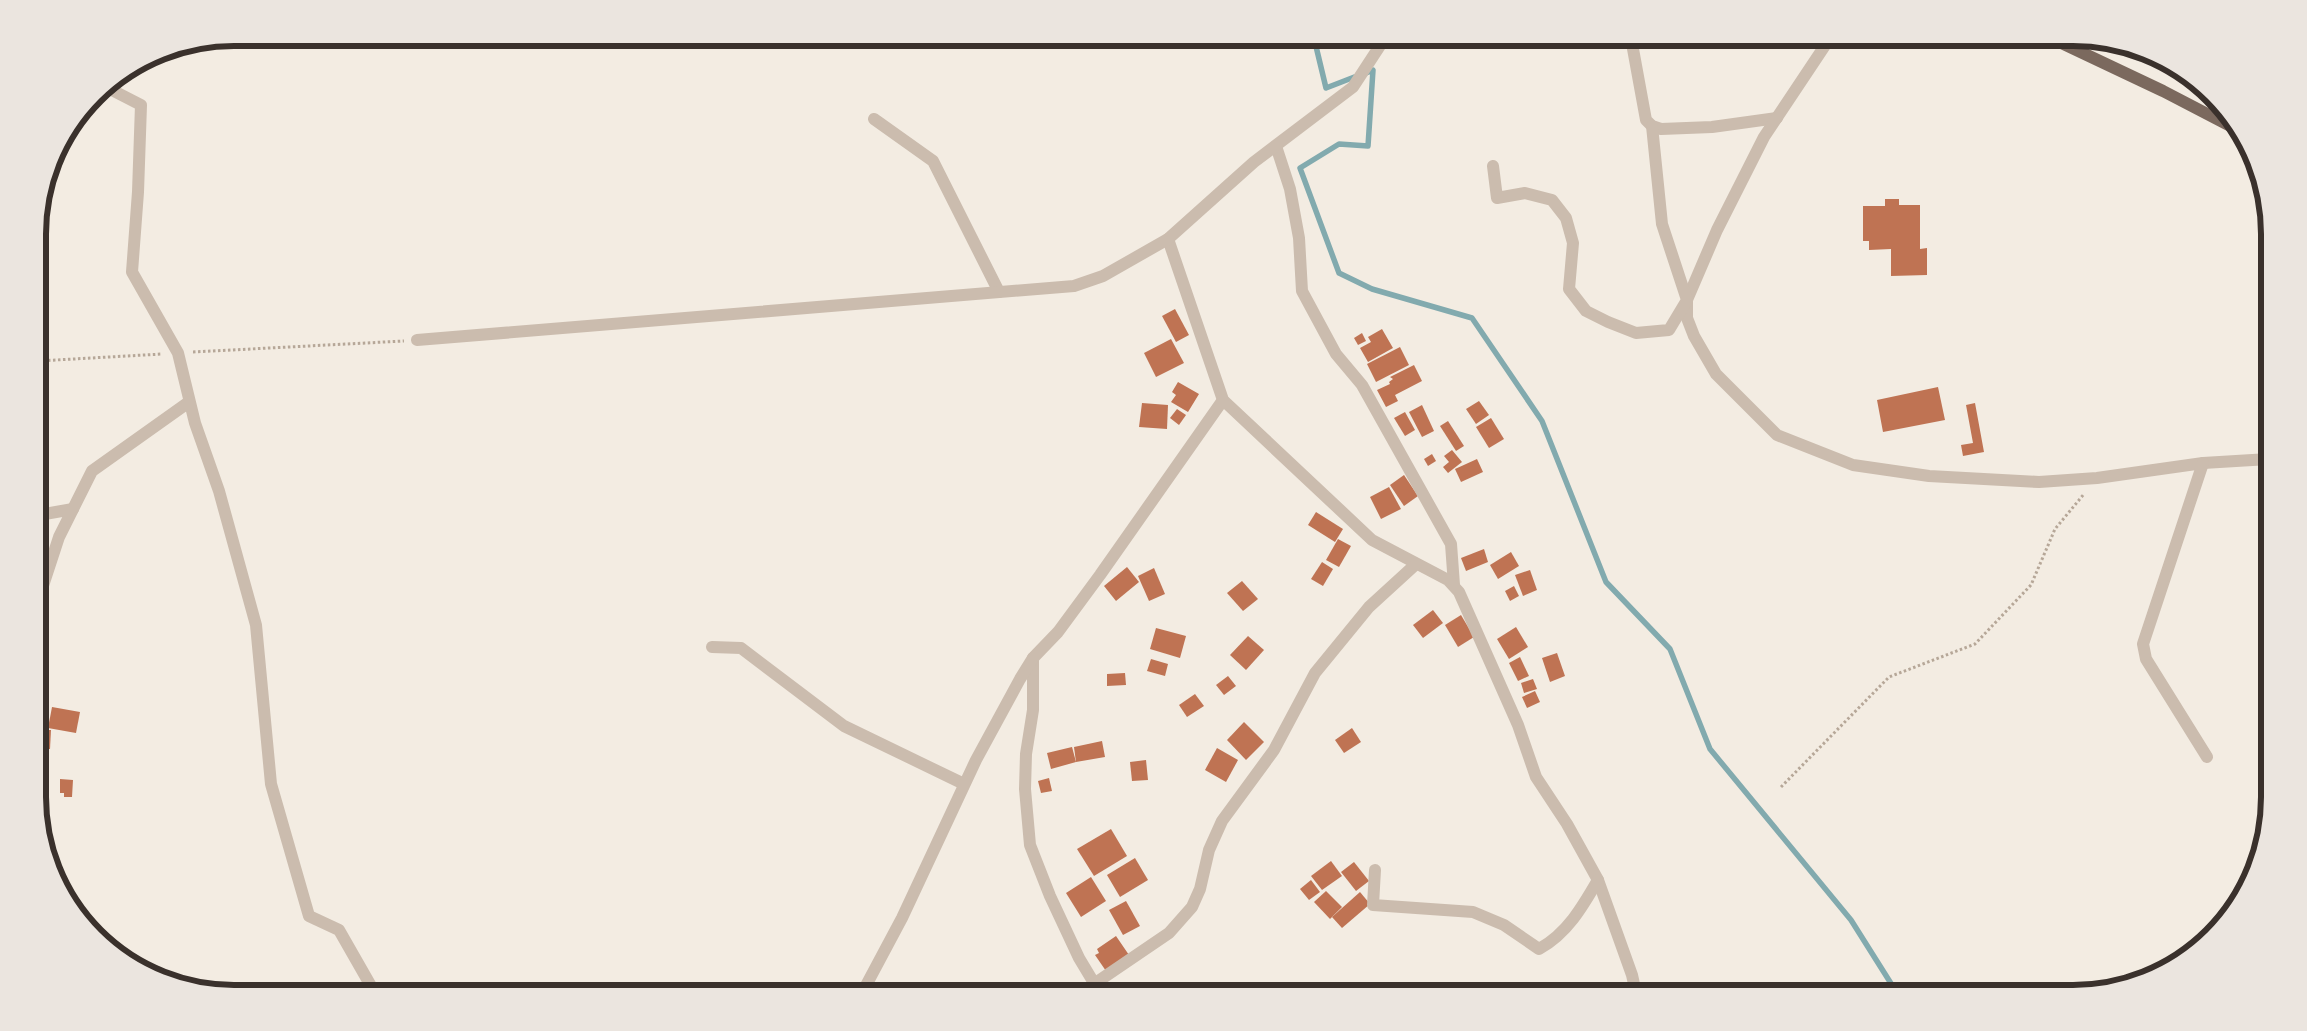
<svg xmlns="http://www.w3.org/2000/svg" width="2307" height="1031" viewBox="0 0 2307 1031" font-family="Jost,sans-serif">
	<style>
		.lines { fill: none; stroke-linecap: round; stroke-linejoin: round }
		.stream { stroke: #82aaae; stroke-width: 5.5 }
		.building { fill: #bf7353 }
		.path { stroke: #b6a798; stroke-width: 3; stroke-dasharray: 2.5 2.5; stroke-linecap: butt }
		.minor { stroke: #cbbcae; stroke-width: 12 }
		.primary { stroke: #7b695e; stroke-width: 12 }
		.rim { fill: none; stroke: #3a312c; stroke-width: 6 }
	</style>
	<rect width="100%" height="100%" fill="#f3ece2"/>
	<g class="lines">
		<g class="stream">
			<path d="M1314 38 1326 88 1357 76"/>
			<path d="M1366 73 1373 70 1368 146 1339 144 1300 168 1339 273 1372 289 1472 318 1542 421 1606 582 1670 649 1710 749 1851 920 1897 993"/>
		</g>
	</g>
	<g class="building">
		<path d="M1885 199H1899V205H1920V249L1927 248V275L1891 276V249L1869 250V241H1863V206H1885Z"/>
		<path d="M1175 309 1189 335 1176 342 1162 316Z"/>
		<path d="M1382 329 1393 348 1368 362 1360 348 1371 342 1368 337Z"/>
		<path d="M1362 333 1366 341 1358 345 1354 338Z"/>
		<path d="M1171 339 1184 363 1156 377 1144 353Z"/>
		<path d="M1400 347 1409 365 1376 382 1367 364Z"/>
		<path d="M1414 365 1422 381 1395 395 1398 401 1386 407 1377 390 1390 384 1389 382 1393 379 1390 377Z"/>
		<path d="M1178 382 1199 394 1188 412 1171 402 1176 395 1172 392Z"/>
		<path d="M1938 387 1945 420 1883 432 1877 400Z"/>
		<path d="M1479 401 1489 415 1476 424 1466 409Z"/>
		<path d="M1142 403 1168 405 1167 429 1139 427Z"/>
		<path d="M1975 403 1984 452 1963 456 1961 445 1973 443 1966 405Z"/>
		<path d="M1422 405 1434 431 1422 437 1409 412Z"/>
		<path d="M1177 409 1186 415 1179 425 1170 418Z"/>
		<path d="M1405 412 1415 430 1405 436 1394 418Z"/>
		<path d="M1491 418 1504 439 1489 448 1476 427Z"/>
		<path d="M1448 421 1464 446 1456 451 1440 426Z"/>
		<path d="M1452 450 1462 462 1448 473 1443 467 1449 462 1444 456Z"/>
		<path d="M1432 454 1436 461 1428 466 1424 459Z"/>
		<path d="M1477 459 1483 472 1461 482 1455 469Z"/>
		<path d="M1404 475 1418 496 1404 506 1390 485Z"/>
		<path d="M1389 487 1401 509 1381 519 1370 497Z"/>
		<path d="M1316 512 1343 529 1335 542 1308 525Z"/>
		<path d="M1338 539 1351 546 1339 567 1326 560Z"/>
		<path d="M1484 549 1488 562 1466 571 1461 558Z"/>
		<path d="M1511 552 1519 566 1498 579 1490 565Z"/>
		<path d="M1322 562 1333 569 1323 586 1311 579Z"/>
		<path d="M1127 567 1139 582 1116 601 1104 586Z"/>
		<path d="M1154 568 1165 594 1149 601 1138 576Z"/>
		<path d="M1530 570 1537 590 1523 596 1515 575Z"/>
		<path d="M1242 581 1258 599 1243 611 1227 593Z"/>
		<path d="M1514 586 1519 596 1510 601 1505 591Z"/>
		<path d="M1433 610 1443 623 1423 638 1413 625Z"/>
		<path d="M1461 615 1474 637 1458 647 1445 625Z"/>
		<path d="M1516 627 1528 647 1509 659 1497 639Z"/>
		<path d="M1156 628 1186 636 1180 658 1150 649Z"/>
		<path d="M1248 636 1264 650 1246 670 1230 655Z"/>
		<path d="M1557 653 1565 676 1550 682 1542 658Z"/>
		<path d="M1520 657 1529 676 1518 681 1509 663Z"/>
		<path d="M1151 659 1168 664 1165 676 1147 671Z"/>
		<path d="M1125 673 1126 685 1107 686V674Z"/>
		<path d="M1228 676 1236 686 1224 695 1216 685Z"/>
		<path d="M1533 679 1537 689 1524 693 1521 683Z"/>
		<path d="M1535 691 1540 702 1527 708 1522 697Z"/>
		<path d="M1195 694 1204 706 1187 717 1179 705Z"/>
		<path d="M52 707 80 712 76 733 48 728Z"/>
		<path d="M1244 722 1264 742 1246 760 1227 740Z"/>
		<path d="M1352 728 1361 742 1344 753 1335 740Z"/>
		<path d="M39 730H51L50 749H41Z"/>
		<path d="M1102 741 1105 757 1076 762 1074 747Z"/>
		<path d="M1072 747 1076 762 1051 769 1047 753Z"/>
		<path d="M1217 748 1238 760 1226 782 1205 770Z"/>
		<path d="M1146 760 1148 780 1132 781 1130 762Z"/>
		<path d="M1049 778 1052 791 1041 793 1038 781Z"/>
		<path d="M60 779 73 780 72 797H64V793H60Z"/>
		<path d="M1111 829 1127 856 1094 876 1077 849Z"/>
		<path d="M1135 858 1148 880 1120 897 1107 875Z"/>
		<path d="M1331 861 1342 876 1322 890 1311 876Z"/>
		<path d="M1354 862 1369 881 1356 891 1341 872Z"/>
		<path d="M1091 877 1106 901 1081 917 1066 893Z"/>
		<path d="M1311 880 1320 892 1309 900 1300 889Z"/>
		<path d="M1326 891 1342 907 1330 919 1314 902Z"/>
		<path d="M1360 892 1370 904 1342 928 1332 917Z"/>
		<path d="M1126 901 1140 926 1123 935 1109 910Z"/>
		<path d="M1116 936 1129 955 1106 971 1095 955 1099 953 1097 949Z"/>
	</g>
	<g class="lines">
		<g class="path">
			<path d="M193 352 404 341"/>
			<path d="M38 361 162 354"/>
			<path d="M1781 787 1889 677 1975 644 2031 585 2055 529 2084 494"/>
		</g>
		<g class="minor">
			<path d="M1631 38 1646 120 1652 126 1661 129 1712 127 1777 118"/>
			<path d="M1830 38 1764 137 1717 230 1687 300V318L1694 336 1716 374 1777 435 1853 465 1929 476 2039 482 2097 478 2203 463 2269 459"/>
			<path d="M104 86 141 105 138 192 132 272 178 353 195 423 219 491 256 625 271 784 309 916 339 930 375 993"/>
			<path d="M874 119 933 161 999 292"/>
			<path d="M1276 146 1290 189 1299 238 1302 291 1336 354 1362 385 1451 544 1454 585"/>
			<path d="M1493 166 1497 198 1525 193 1552 200 1566 218 1573 243 1569 289 1586 311 1608 322 1636 333 1669 330 1687 300 1662 224 1652 126"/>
			<path d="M1168 239 1223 400 1372 540 1448 580 1459 592 1518 725 1536 777 1567 824 1598 880 1632 975 1636 993"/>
			<path d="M417 340 1074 286 1103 276 1168 239 1254 162 1353 87 1385 38"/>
			<path d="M2203 463 2143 644 2146 659 2207 757"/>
			<path d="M39 515 73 509"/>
			<path d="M39 598 59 537 92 471 189 402"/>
			<path d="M712 647 741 648 844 726 964 784"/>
			<path d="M1033 658V710L1026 754 1025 789 1030 845 1050 896 1079 958 1100 993"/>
			<path d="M1375 870 1373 905 1473 912 1504 925 1539 949C1567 934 1583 906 1598 880"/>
			<path d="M1094 984 1169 933 1192 907 1200 889 1209 850 1222 821 1274 750 1315 673 1369 607 1416 564"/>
			<path d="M862 993 902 918 976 760 1020 679 1033 658 1058 632 1100 575 1223 400"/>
		</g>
		<path class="primary" d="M2051 38 2163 91 2238 130"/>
	</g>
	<path d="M0 0H2307V1031H0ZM234 46H2073A188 188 0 0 1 2261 234V797A188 188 0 0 1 2073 985H234A188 188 0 0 1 46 797V234A188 188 0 0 1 234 46Z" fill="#ebe5df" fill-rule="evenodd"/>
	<path class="rim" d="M234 46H2073A188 188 0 0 1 2261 234V797A188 188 0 0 1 2073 985H234A188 188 0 0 1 46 797V234A188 188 0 0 1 234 46Z"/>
</svg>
